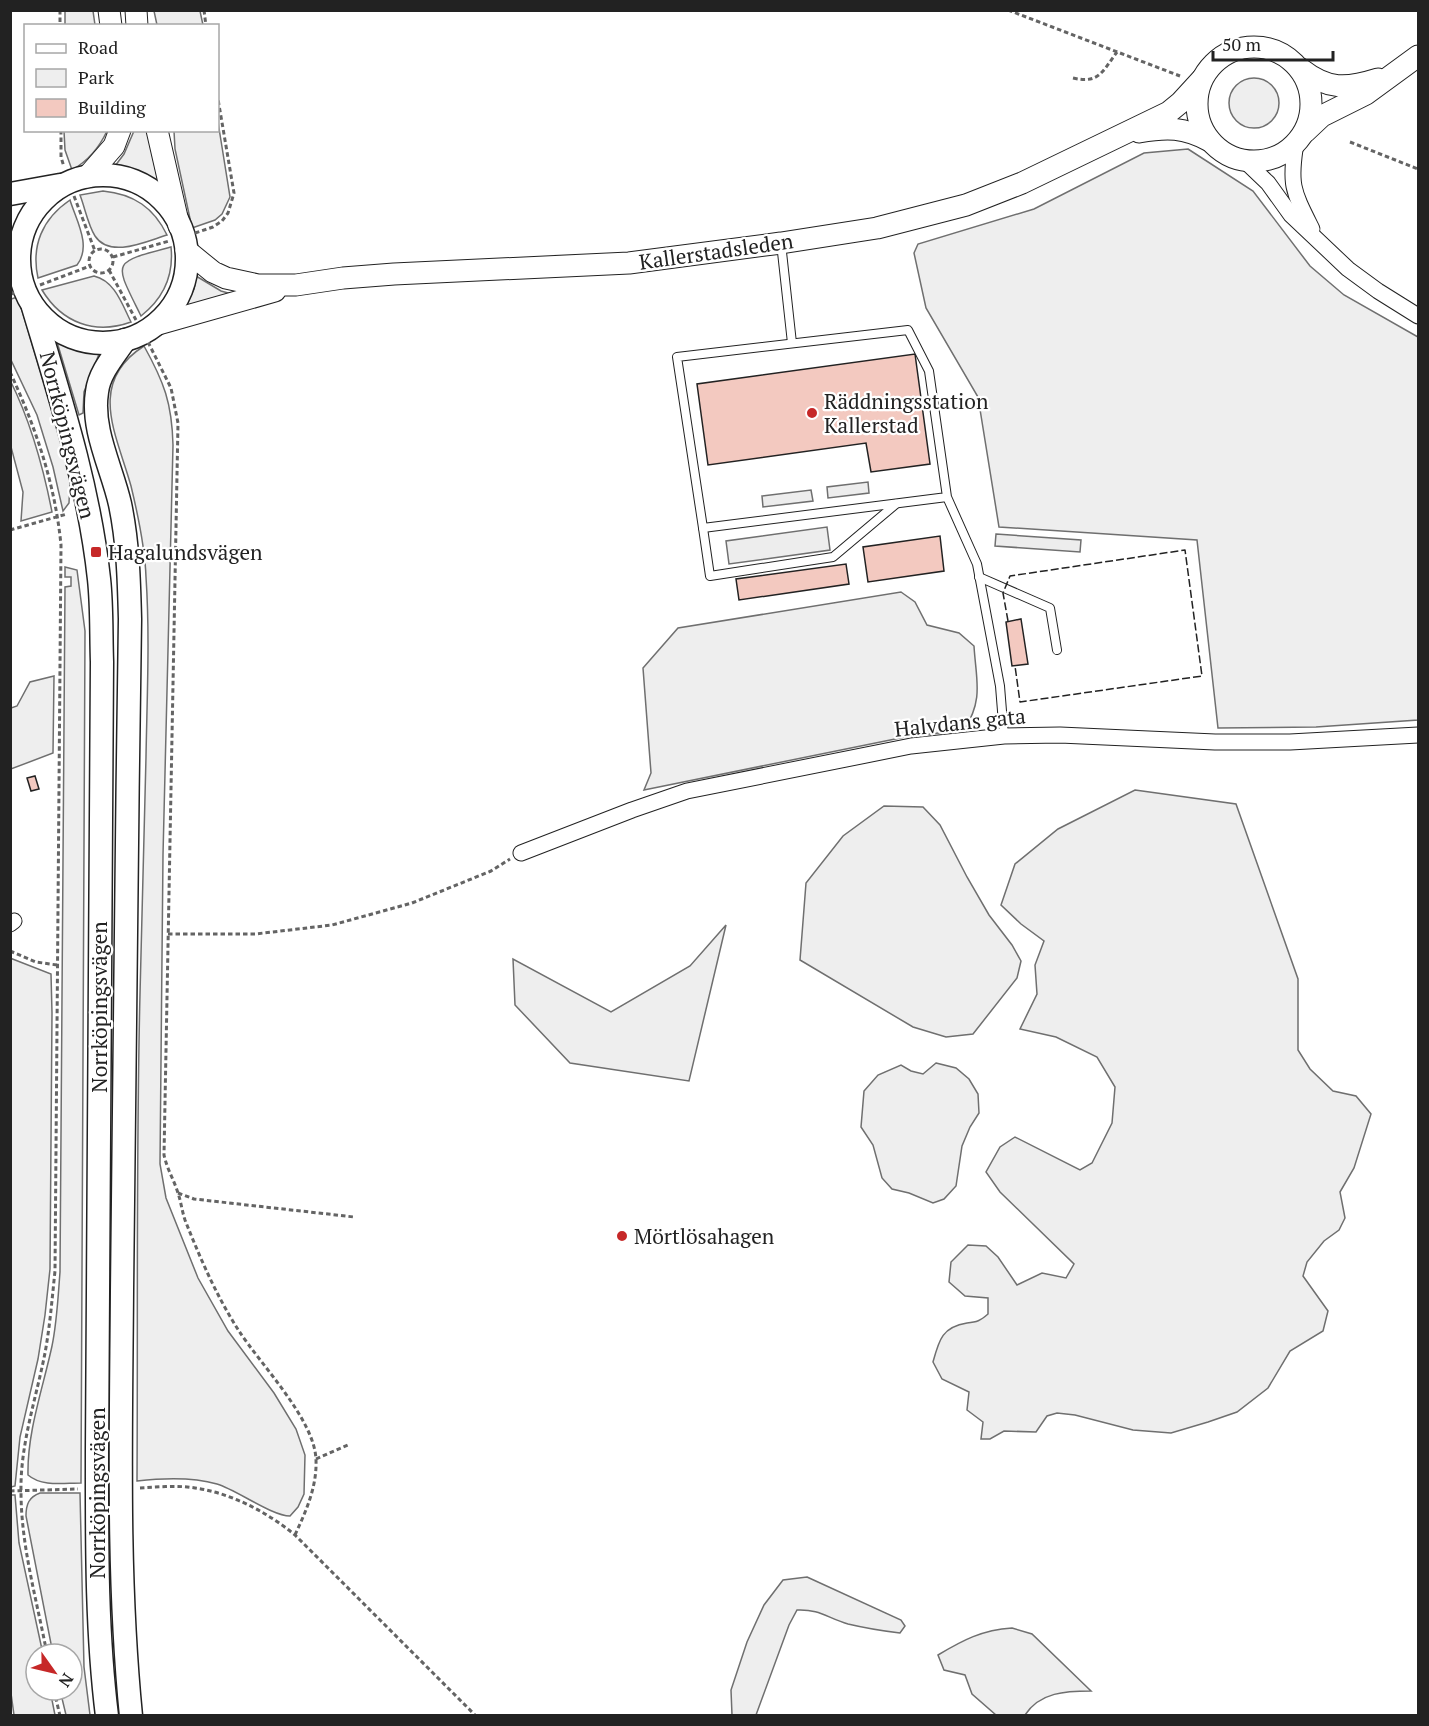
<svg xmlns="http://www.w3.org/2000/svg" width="1429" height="1726" viewBox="0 0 1429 1726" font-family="'PT Serif',serif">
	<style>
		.green { fill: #eee; stroke: #6f6f6f; stroke-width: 1.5 }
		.parking { fill: #ededed; stroke: #6f6f6f; stroke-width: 1.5 }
		.building { fill: #f3c9c0; stroke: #222; stroke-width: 1.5 }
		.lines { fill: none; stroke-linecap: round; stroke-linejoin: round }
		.service-casing { stroke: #222; stroke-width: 10 }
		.minor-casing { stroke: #222; stroke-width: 17 }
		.secondary-casing { stroke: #222; stroke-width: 23 }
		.primary-casing { stroke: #222; stroke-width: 25 }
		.path { stroke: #646464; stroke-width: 3; stroke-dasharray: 4.5 3; stroke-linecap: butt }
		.service { stroke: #fff; stroke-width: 8 }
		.minor { stroke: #fff; stroke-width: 15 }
		.secondary { stroke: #fff; stroke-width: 21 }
		.primary { stroke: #fff; stroke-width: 22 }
		.fence { stroke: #222; stroke-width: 1.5; stroke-dasharray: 8 3; stroke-linecap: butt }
		.poi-dot { fill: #c62828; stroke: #fff; stroke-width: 2 }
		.labels { text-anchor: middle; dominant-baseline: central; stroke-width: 4.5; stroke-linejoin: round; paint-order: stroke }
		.street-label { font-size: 21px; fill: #222; stroke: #fff }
		.poi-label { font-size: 21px; fill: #222; stroke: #fff; text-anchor: start }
	</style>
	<rect width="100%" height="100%" fill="#fff"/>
	<g class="green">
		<path d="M65 11H93L95 25H65Z"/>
		<path d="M154 11H200L203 25H157Z"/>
		<circle cx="1254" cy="103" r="25"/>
		<path d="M218 122 230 197 222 214 215 220 192 228 175 149 174 131 218 130Z"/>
		<path d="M64 131 65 130 107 131C99 148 88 161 72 170L65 150Z"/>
		<path d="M134 131H147L159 185 139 171 115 166 124 154Z"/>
		<path d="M1188 149 1253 191 1310 266 1344 295 1418 337V720L1316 727 1218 728 1197 540 999 527 978 397 926 308 914 253 918 244 1034 209 1144 153Z"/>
		<path d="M103 191C134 194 154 208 167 235 147 241 110 259 95 236 88 225 85 208 80 195Z"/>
		<path d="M70 200C76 220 92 246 77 265L38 278C31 246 42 219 70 200Z"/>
		<path d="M171 247C174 276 164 298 141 316 114 261 110 263 171 247Z"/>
		<path d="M94 276C115 281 122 304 131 322 95 335 62 323 42 290Z"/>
		<path d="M196 276 221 291 232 294 183 311 194 289Z"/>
		<path d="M18 297 59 433 70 482 69 503 63 511 53 467 37 415 11 360V299Z"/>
		<path d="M57 342 84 352 99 354 84 392 83 413 79 415Z"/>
		<path d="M144 346C164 382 172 403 173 445L163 855 160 1164 166 1198 198 1278 228 1331 274 1393 296 1429 305 1455 304 1494 298 1507 290 1516C272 1516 237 1490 217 1484 193 1477 162 1478 137 1481 138 1319 136 1156 140 994 142 915 144 836 146 757 147 697 150 637 146 577 145 547 138 515 131 486 117 435 86 383 144 346Z"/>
		<path d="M10 380C31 422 43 466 52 512L21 521 23 492 11 447Z"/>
		<path d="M65 567 77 570 85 631 81 1483C63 1483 42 1487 28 1475 27 1432 43 1388 52 1346 57 1322 58 1297 60 1272L65 587 71 586V577H65Z"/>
		<path d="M901 592 915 602 927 625 959 633 974 646C976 680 984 699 964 730L905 737 644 790 651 773 643 668 678 628Z"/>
		<path d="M54 676 53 753 11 769V708L17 706 30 682Z"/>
		<path d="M1135 790 1236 804 1298 979V1050L1310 1069 1333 1091 1356 1096 1371 1114 1354 1168 1340 1192 1345 1218 1339 1230 1324 1241 1307 1262 1303 1276 1328 1311 1323 1331 1290 1351 1268 1388 1237 1412 1208 1422 1171 1433 1133 1430 1075 1415 1057 1413 1047 1416 1036 1432 1004 1431 990 1439H981L983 1422 967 1410 969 1392 942 1379 933 1362C939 1340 942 1327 967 1323 977 1322 980 1321 988 1314V1298L965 1296 949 1282 951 1262 968 1245 986 1246 998 1257 1017 1285 1042 1273 1066 1278 1074 1264 1000 1192 986 1172 1000 1147 1015 1137 1080 1170 1092 1163 1112 1123 1115 1087 1097 1057 1056 1037 1020 1029 1037 994 1035 965 1044 941 1021 924 1001 905 1015 864 1058 829Z"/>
		<path d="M884 806 923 807 940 825 967 877 989 915 1012 945 1021 961 1017 978 973 1034 946 1037 913 1027 800 960 806 883 843 836Z"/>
		<path d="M726 925 689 1081 570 1063 515 1005 513 959 611 1012 690 966Z"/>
		<path d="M10 958 51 974 52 1013 50 1269 45 1315 38 1359 20 1437 15 1486 11 1487Z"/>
		<path d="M936 1063 956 1068 969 1079 978 1094 979 1113 970 1127 962 1146 956 1186 944 1199 933 1203 909 1193 892 1189 882 1178 873 1145 861 1127 864 1091 878 1075 901 1065 911 1071 923 1074Z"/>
		<path d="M40 1493H80L84 1667 90 1715H66L60 1690H72V1654H53L26 1516C26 1504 29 1497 40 1493Z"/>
		<path d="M11 1495H15L19 1543 43 1654H36V1690H50L55 1715H14L10 1686Z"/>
		<path d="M807 1577 901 1620 905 1626 900 1633C883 1631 865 1628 848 1624 827 1618 820 1609 797 1610L789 1625 756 1715H732L731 1690 747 1642 764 1605 783 1580Z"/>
		<path d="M1012 1628 1032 1634 1091 1691C1066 1691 1040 1692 1025 1715H996L972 1694 965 1675 944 1670 938 1655C963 1640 982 1630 1012 1628Z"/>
	</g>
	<g class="parking">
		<path d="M868 482 869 493 828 498 827 487Z"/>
		<path d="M811 490 813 501 763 507 762 496Z"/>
		<path d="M827 527 830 550 729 564 726 541Z"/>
		<path d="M996 534 1081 540 1080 552 995 546Z"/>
	</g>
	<g class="building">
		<path d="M915 354 930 464 871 472 866 443 708 465 697 384Z"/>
		<path d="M940 536 944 571 868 582 863 547Z"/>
		<path d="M846 564 849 584 739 600 736 579Z"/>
		<path d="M1021 619 1028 664 1012 666 1006 622Z"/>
		<path d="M35 776 39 789 31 791 27 778Z"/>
	</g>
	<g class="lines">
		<defs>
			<g id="service">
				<path d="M781 243 792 343"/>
				<path d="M947 497 703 528 677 357 908 330 929 371 947 497 977 564 1000 686 1004 736"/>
				<path d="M703 528 710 576 833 557 896 504"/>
				<path d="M979 577 1050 608 1057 650"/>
			</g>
			<g id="minor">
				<path d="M1296 143C1289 185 1293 191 1312 229"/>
				<path d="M1245 161 1268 183 1291 215 1348 269 1378 291 1418 316"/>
				<path d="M521 853 632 810 687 791 911 746 1004 736 1060 735 1215 742H1290L1418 735"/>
				<path d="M10 924 14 921"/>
			</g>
			<g id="secondary">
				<path d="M109 10 111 26"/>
				<path d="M136 10 137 26"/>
				<circle cx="1254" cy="104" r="57"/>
				<path d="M1301 69C1328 90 1346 89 1378 79"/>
				<path d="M157 130 179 226"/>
				<path d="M1139 132C1167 127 1184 127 1210 141"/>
				<path d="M1305 132 1322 116 1366 94 1418 56"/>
				<path d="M87 177 114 146 120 130"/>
				<path d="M186 250 213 272 226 278 258 285H296L343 278 394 274 629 263 781 243 877 228 966 205 1022 183 1169 112 1180 103 1202 79"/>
				<path d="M155 325 275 291"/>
			</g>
			<g id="primary">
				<circle cx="103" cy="259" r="84"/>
				<path d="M10 194 60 185"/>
				<path d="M33 307C60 397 89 486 99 579 102 606 101 634 102 662L97 1449C97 1538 96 1627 107 1716"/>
				<path d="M125 340C114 356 99 373 97 392 91 430 112 468 120 504 128 542 129 580 130 619 127 843 123 1067 122 1291 121 1433 117 1575 131 1716"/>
			</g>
		</defs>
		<use href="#service" class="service-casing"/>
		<use href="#minor" class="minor-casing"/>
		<use href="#secondary" class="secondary-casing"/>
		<use href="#primary" class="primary-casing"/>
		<g class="path">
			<path d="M60 10V26"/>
			<path d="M204 10 206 26"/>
			<path d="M1008 10 1180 76"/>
			<path d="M1073 78C1099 84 1102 72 1117 52"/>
			<path d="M61 130V157L64 167"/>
			<path d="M1350 142 1418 169"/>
			<path d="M74 196 95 251"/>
			<path d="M195 233 213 227 222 221 228 213 234 193 218 99"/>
			<circle cx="101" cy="261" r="12"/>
			<path d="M113 257 169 241"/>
			<path d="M109 270 136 320"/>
			<path d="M40 285 90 266"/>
			<path d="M10 294 16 293"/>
			<path d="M148 342 171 388 178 423 164 1155C167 1169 174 1180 178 1193 181 1202 182 1211 185 1220 200 1258 217 1297 239 1331 261 1365 315 1420 316 1460 317 1487 306 1511 295 1535"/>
			<path d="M10 372C36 428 55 484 61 545L55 1271C52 1299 50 1326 45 1353 36 1399 20 1445 21 1492 21 1546 37 1601 47 1654"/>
			<path d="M10 530 67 514"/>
			<path d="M168 934H255L332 925 412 903 491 871 510 859"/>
			<path d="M10 951 36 962 57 965"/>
			<path d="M178 1193 194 1199 354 1217"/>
			<path d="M316 1459 348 1445"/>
			<path d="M140 1488C158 1487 177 1485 195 1488 231 1493 267 1512 295 1535L476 1716"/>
			<path d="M10 1491 78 1489"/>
			<path d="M54 1690 60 1716"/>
		</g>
		<use href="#service" class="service"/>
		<use href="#minor" class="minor"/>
		<use href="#secondary" class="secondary"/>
		<use href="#primary" class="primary"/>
		<path class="fence" d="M1008 621 1003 593 1010 576 1185 550 1202 676 1020 702 1015 666"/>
	</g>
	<g class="poi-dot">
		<circle cx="812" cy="413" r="6"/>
		<rect x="90" y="546" width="12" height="12" rx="3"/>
		<circle cx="622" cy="1236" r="6"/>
	</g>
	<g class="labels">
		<g class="street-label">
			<text transform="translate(716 251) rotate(-8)">Kallerstadsleden</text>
			<text transform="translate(68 435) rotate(76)">Norrköpingsvägen</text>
			<text transform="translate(960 722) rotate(-6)">Halvdans gata</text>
			<text transform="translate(99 1007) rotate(-90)">Norrköpingsvägen</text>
			<text transform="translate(97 1493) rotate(-90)">Norrköpingsvägen</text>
		</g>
		<g class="poi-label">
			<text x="824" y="401">Räddningsstation<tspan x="824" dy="24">Kallerstad</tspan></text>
			<text x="108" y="552">Hagalundsvägen</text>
			<text x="634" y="1236">Mörtlösahagen</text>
		</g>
	</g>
	<rect width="1429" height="1726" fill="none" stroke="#222222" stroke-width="24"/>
	<rect x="24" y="24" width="195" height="108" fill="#ffffff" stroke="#a7a7a7" stroke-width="1.5"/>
	<rect x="36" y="44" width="30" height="9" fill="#ffffff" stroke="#a7a7a7" stroke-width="1.5"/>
	<text x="78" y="54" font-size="18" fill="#222222">Road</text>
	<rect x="36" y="69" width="30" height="18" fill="#eeeeee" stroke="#a7a7a7" stroke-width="1.5"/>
	<text x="78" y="84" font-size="18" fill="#222222">Park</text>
	<rect x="36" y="99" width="30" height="18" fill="#f3c9c0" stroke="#a7a7a7" stroke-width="1.5"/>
	<text x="78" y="114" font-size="18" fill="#222222">Building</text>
	<g transform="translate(54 1672) rotate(124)"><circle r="28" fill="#ffffff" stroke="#a7a7a7" stroke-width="1.5"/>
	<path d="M0-4.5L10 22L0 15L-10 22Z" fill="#c62828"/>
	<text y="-9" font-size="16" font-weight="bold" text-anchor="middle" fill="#222222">N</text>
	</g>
	<path d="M1213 51v9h120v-9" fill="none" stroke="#222222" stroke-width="3"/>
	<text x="1222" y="51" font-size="18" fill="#222222" stroke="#ffffff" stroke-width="4.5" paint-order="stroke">50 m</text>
</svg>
